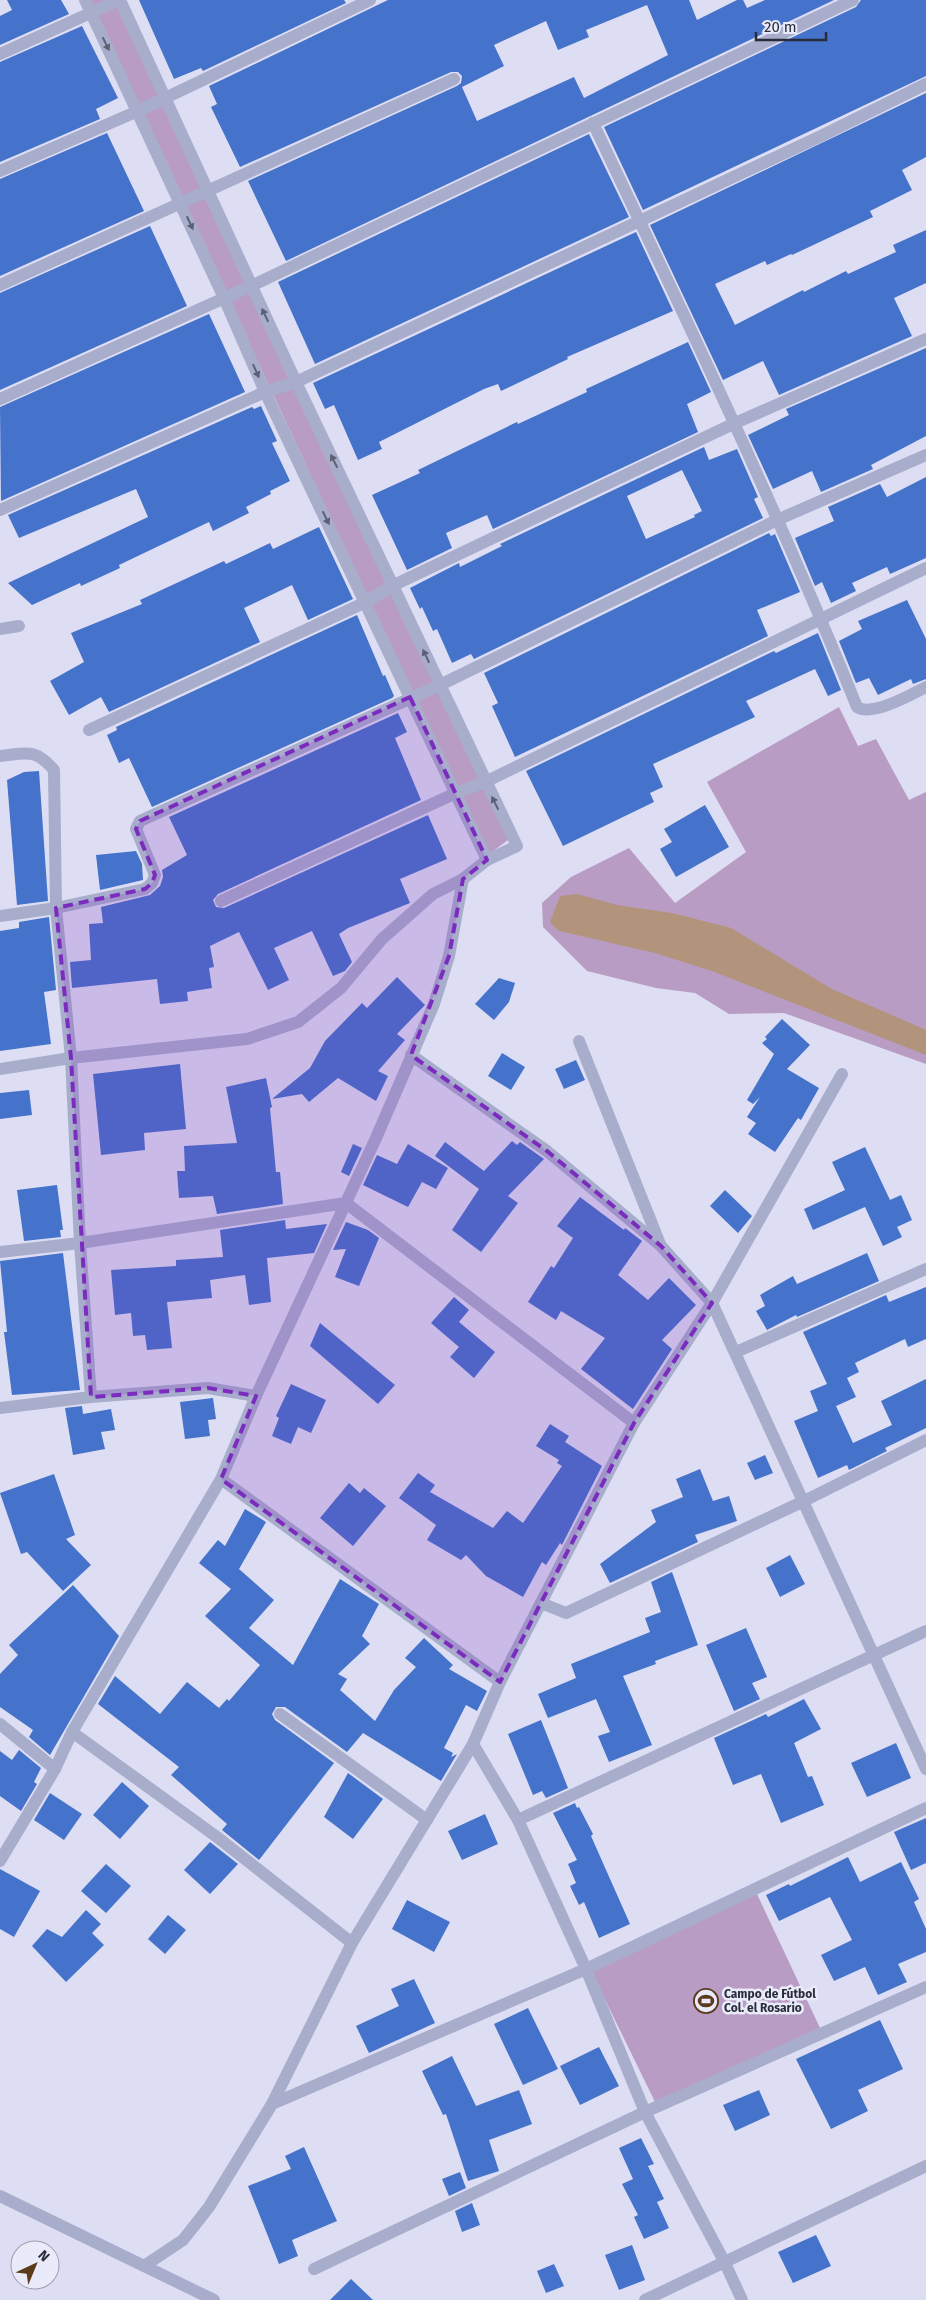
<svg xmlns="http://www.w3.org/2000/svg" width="926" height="2300" viewBox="0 0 926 2300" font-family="'Fira Sans',sans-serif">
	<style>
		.green { fill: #b99cc3 }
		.water { fill: #b1947b }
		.building { fill: #4572ca; fill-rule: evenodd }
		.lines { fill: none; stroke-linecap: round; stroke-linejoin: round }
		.street { stroke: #a8adcc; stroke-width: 12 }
		.oneway { fill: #5c6074 }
		.marked { fill: #7b2cbf; fill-opacity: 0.2; stroke: #7b2cbf; stroke-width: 4; stroke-dasharray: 10 6; stroke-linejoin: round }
		.labels { text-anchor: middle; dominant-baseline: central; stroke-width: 5; stroke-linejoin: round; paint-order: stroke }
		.poi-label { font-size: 12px; font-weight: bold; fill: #292d39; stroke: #eaebfa; text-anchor: start }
	</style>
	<rect width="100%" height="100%" fill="#dddef3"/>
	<g class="green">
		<path d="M89 0H118L508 840 488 855Z"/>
		<path d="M839 707 858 746 876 739 909 800 926 792V1064L784 1013 729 1014 695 993 656 988 587 971 543 927 542 903 571 877 629 848 675 903 746 852 707 782Z"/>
		<path d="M757 1894 821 2030 658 2108 591 1971Z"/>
	</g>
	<path class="water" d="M577 894 617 905 672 913 731 928 832 989 926 1030V1055L712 971 655 953 559 931 550 922 560 896Z"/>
	<g class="building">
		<path d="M7 0H61L69 14 0 45V16L12 10Z"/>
		<path d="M139 0H344L346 3 203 71 201 68 174 79Z"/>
		<path d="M388 0H689L697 20 737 0H743L747 8 765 0H834L286 261 248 181 457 86 461 83 462 76 458 72H451L240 167 211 107 217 104 209 86ZM647 5 668 55 584 98 574 77 477 121 462 87 504 66 494 45 546 21 558 50 589 37 586 30Z"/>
		<path d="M861 0H926V76L643 210 604 127 856 7Z"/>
		<path d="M82 26 118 98 96 109 100 119 0 162V62Z"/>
		<path d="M926 93V157L902 170 912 190 870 211 873 217 792 255 791 254 767 265 765 261 715 284 735 325 803 290 804 292 846 271 848 274 896 252 893 245 926 230V283L894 298 912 336 779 395 763 361 723 380 650 225Z"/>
		<path d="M107 133 144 211 0 276V179Z"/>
		<path d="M589 134 629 217 315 364 278 282Z"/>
		<path d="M150 226 187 306 0 390V293Z"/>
		<path d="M636 232 673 311 567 357 568 359 501 391 498 384 484 389 379 442 382 449 358 460 334 405 325 409 313 383Z"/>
		<path d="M209 314 245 392 1 501 0 407Z"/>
		<path d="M688 342 711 392 687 404 698 432 493 529 487 515 446 533 452 548 407 570 372 495 420 473 418 470 517 422 518 424 587 392 586 389Z"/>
		<path d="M926 348V436L871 465 873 469 821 492 812 471 773 489 748 435 789 415 786 409Z"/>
		<path d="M261 406 277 441 272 443 290 481 270 491 271 494 246 507 249 513 213 531 209 522 119 565 120 568 81 586 80 583 32 605 8 583 148 517 136 489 19 538 8 515 252 407 254 409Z"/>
		<path d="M704 447 709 460 737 449 758 497 754 499 763 518 474 659 471 654 452 663 437 629 433 631 422 607 420 609 410 588 459 563 460 567 502 546 500 544ZM682 470 702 511 694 515 695 517 646 539 627 496Z"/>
		<path d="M926 477V558L890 574 887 567 852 583 856 591 831 603 822 582 815 586 795 538 834 521 828 507 880 484 887 497Z"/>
		<path d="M319 527 353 599 308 620 292 585 244 608 260 642 109 712 101 697 69 715 50 681 84 662 71 633 142 604 140 600 224 561 226 564 270 543 273 549Z"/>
		<path d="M769 533 771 536 775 534 800 592 757 610 768 636 515 757 492 706 498 703 484 673Z"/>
		<path d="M907 600 926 639V679L913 684 911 679 878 695 869 678 856 683 839 641 862 629 858 621Z"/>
		<path d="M357 615 383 676 385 675 394 696 392 698 152 807 129 758 119 763 107 735 117 730 116 727Z"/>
		<path d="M818 633 841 690 828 696 815 669 746 701 755 717 653 764 663 787 650 793 654 802 563 846 526 771 774 651 776 653Z"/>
		<path d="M398 713 407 732 395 738 421 800 218 894 213 900 216 907 224 908 428 815 447 859 400 879 410 903 348 928 339 934 352 962 345 971 333 976 312 931 274 948 289 980 268 990 239 932 210 946 214 967 209 968 212 988 187 992 188 1001 160 1004 157 979 72 988 70 962 91 960 89 924 103 923 101 907 150 895 160 886 163 877 162 870 187 855 169 817Z"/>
		<path d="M39 771 48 901 17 905 7 780 24 772Z"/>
		<path d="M705 805 729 847 676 877 660 849 672 842 664 829Z"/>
		<path d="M136 851 142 864 143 880 100 890 96 855Z"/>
		<path d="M49 917 56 990 44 992 51 1044 0 1051V931L19 928V922Z"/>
		<path d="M397 977 425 1005 397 1034 405 1040 378 1071 388 1076 376 1101 338 1078 309 1102 302 1094 272 1099 310 1068 325 1041 362 1003 367 1008Z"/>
		<path d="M499 978 515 983 509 1002 494 1020 475 1004Z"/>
		<path d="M782 1019 810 1045 787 1069 819 1088 801 1120 798 1118 775 1152 748 1134 756 1123 747 1117 760 1097 753 1104 747 1100 774 1054 762 1043 767 1039 765 1037Z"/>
		<path d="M502 1053 525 1067 511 1090 488 1076Z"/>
		<path d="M576 1060 585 1080 564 1089 555 1069Z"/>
		<path d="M180 1064 186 1129 144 1133 145 1150 101 1155 93 1074Z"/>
		<path d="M266 1078 272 1107 270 1108 276 1172H280L283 1204 217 1214 213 1196 179 1198 177 1171H185L184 1146 237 1143 226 1087Z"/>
		<path d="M29 1090 32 1115 0 1119V1093Z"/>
		<path d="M512 1141 517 1145 520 1142 544 1159 508 1196 518 1203 481 1252 452 1230 479 1189 435 1156 445 1142 484 1171Z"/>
		<path d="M353 1144 362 1148 349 1176 341 1172Z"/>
		<path d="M408 1144 448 1168 436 1189 422 1182 408 1207 363 1185 377 1155 397 1164Z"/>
		<path d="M865 1147 890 1200 901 1195 912 1220 897 1227 902 1237 883 1246 865 1207 813 1230 804 1209 845 1190 832 1162Z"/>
		<path d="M57 1185 63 1230H60L61 1237 24 1241 17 1190Z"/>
		<path d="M725 1190 752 1216 738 1233 710 1206Z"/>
		<path d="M580 1197 624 1230 625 1228 642 1241 618 1275 648 1300 669 1278 696 1305 662 1340 672 1349 633 1409 581 1369 605 1338 561 1311 556 1320 528 1302 551 1266 554 1268 573 1238 557 1226Z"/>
		<path d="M285 1220 286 1229 327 1224 314 1253 267 1258 271 1302 249 1305 245 1275 210 1280 212 1298 167 1302 172 1348 147 1350 145 1335 133 1336 131 1313 115 1315 111 1270 176 1266V1260L223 1257 220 1230Z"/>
		<path d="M346 1222 368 1230 379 1238 359 1286 335 1277 346 1249 333 1250Z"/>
		<path d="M63 1253 80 1390 12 1395 4 1332H7L0 1261Z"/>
		<path d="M867 1253 879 1281 797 1317 796 1315 767 1330 756 1311 765 1306 760 1295 793 1276 797 1284Z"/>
		<path d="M926 1287V1339L908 1347 905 1339 855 1363 859 1372 847 1378 856 1397 836 1406 853 1443 892 1425 881 1401 926 1379V1428L885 1448 887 1451 849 1470 847 1465 818 1478 794 1421 818 1411 810 1391 827 1384 803 1332 886 1295 889 1302Z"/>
		<path d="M454 1297 469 1310 459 1322 495 1352 474 1378 450 1357 459 1347 431 1323Z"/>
		<path d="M320 1323 395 1385 378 1404 310 1346Z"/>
		<path d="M291 1384 326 1400 311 1433 298 1427 291 1444 272 1436 279 1418 276 1416Z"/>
		<path d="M213 1398 216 1419 208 1420 210 1436 185 1439 180 1402Z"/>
		<path d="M82 1406 83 1414 111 1409 115 1430 101 1432 105 1449 73 1455 65 1408Z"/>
		<path d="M550 1424 569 1436 565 1442 602 1466 562 1545 560 1543 546 1565 542 1562 523 1597 486 1576 466 1555 461 1560 427 1540 436 1525 399 1498 418 1473 435 1485 430 1492 493 1528 507 1511 523 1523 562 1466 557 1463 559 1460 536 1446Z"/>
		<path d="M765 1455 773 1473 755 1480 747 1463Z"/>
		<path d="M700 1469 713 1501 729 1496 737 1521 695 1535 698 1542 610 1583 600 1564 656 1522 651 1510 683 1497 676 1479Z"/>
		<path d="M54 1474 75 1535 66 1539 91 1565 63 1591 27 1552 21 1554 0 1493Z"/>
		<path d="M349 1483 360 1493 364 1488 386 1506 353 1546 320 1518Z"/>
		<path d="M245 1509 266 1522 239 1569 274 1600 249 1628 293 1665 340 1579 379 1604 362 1636 370 1644 338 1674 347 1679 340 1690 375 1721 394 1690 416 1667 405 1658 424 1638 453 1665 449 1669 487 1691 477 1711 466 1705 444 1748 453 1753 451 1757 457 1754 441 1781 363 1733 347 1752 285 1707H276L272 1714 275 1720 334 1763 259 1860 222 1830 227 1824 171 1775 179 1767 98 1704 115 1676 160 1714 187 1682 219 1708 227 1699 229 1701 260 1665 205 1616 231 1589 199 1563 218 1540 225 1546Z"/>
		<path d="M790 1555 805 1584 780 1597 766 1568Z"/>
		<path d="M672 1572 698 1645 655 1661 656 1664 623 1676 652 1745 609 1762 598 1736 610 1732 596 1699 548 1718 538 1694 576 1678 571 1664 650 1632 645 1618 661 1612 651 1582Z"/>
		<path d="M73 1585 119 1636 50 1755 29 1737 33 1730 0 1707V1674L18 1655 9 1645Z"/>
		<path d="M746 1628 767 1677 752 1683 760 1699 734 1711 706 1645Z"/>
		<path d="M804 1699 821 1729 794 1743 808 1777 812 1776 824 1805 781 1823 761 1774 733 1785 714 1738 766 1714 768 1717Z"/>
		<path d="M541 1720 568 1788 546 1798 542 1791 533 1795 508 1734Z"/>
		<path d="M896 1743 911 1778 867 1797 851 1763Z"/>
		<path d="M19 1750 41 1768 34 1782 37 1784 21 1811 0 1796V1751L12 1760Z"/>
		<path d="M348 1773 383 1799 353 1839 324 1817Z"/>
		<path d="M122 1782 149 1806 120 1839 93 1815Z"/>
		<path d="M50 1793 82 1814 64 1840 34 1820Z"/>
		<path d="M575 1803 577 1808 579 1807 593 1834 591 1836 630 1924 599 1938 584 1902 579 1905 570 1886 576 1883 568 1864 577 1860 553 1813Z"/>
		<path d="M485 1814 498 1844 462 1860 448 1831Z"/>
		<path d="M926 1818V1863L911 1870 894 1832Z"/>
		<path d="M210 1842 238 1864 210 1894 184 1870Z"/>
		<path d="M848 1857 860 1882 901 1862 919 1899 914 1902 926 1929V1952L898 1964 907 1982 878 1995 865 1967 834 1981 821 1955 852 1940 830 1897 779 1921 766 1895 789 1884 790 1886Z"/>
		<path d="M106 1864 131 1886 106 1913 81 1891Z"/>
		<path d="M0 1869 40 1891 14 1937 0 1929Z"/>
		<path d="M407 1900 450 1922 434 1952 392 1929Z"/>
		<path d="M86 1910 101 1924 92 1933 104 1945 66 1982 32 1946 47 1929 62 1937Z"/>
		<path d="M168 1915 186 1930 165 1954 148 1939Z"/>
		<path d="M414 1979 435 2023 369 2053 356 2026 399 2006 391 1989Z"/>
		<path d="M528 2008 558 2069 523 2085 494 2024Z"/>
		<path d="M880 2020 903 2069 858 2090 868 2111 831 2129 796 2059Z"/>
		<path d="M599 2047 619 2086 580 2105 560 2066Z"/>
		<path d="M452 2056 476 2106 519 2090 532 2124 489 2140 499 2171 468 2181 446 2114 443 2115 422 2071Z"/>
		<path d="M759 2090 770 2115 735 2131 723 2105Z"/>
		<path d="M641 2138 654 2164 648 2166 664 2199 657 2202 669 2228 644 2239 634 2217 638 2215 622 2184 633 2179 619 2148Z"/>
		<path d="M304 2147 337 2221 292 2240 298 2256 279 2264 248 2186 291 2169 285 2156Z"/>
		<path d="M460 2172 466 2188 449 2196 442 2179Z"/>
		<path d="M472 2203 480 2225 462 2232 455 2211Z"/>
		<path d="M816 2235 831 2266 793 2283 778 2252Z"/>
		<path d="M632 2245 645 2280 619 2290 605 2255Z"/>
		<path d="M554 2264 564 2286 546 2293 537 2271Z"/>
		<path d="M351 2279 373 2300H330Z"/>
	</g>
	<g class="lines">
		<g class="street">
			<path d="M85 0 224 298 265 392 487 860"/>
			<path d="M0 54 119 0"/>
			<path d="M593 123C685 316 777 509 857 707 872 717 910 695 926 687"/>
			<path d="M0 171 138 111 370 0"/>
			<path d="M0 285 454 79"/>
			<path d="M0 399 251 286 853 0"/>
			<path d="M0 510 265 392 296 382 821 136 926 84"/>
			<path d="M0 629 19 626"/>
			<path d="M89 730 366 602 394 585 733 424 926 339"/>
			<path d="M0 756C27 753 35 748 54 770L56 908 71 1058 80 1243 91 1397"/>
			<path d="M221 901 456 793 485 782 926 568"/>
			<path d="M0 916 56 908 145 889 152 883 155 875 136 829 140 821 440 685 777 520 926 455"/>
			<path d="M579 1041 660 1244"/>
			<path d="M411 1055 547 1151 661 1246 712 1303 926 1769"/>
			<path d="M0 1069 71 1058 247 1039 298 1022 341 988 382 939 433 894 463 879 487 860 517 846 296 382 120 0"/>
			<path d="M0 1252 80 1243 346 1203 634 1423"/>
			<path d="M736 1352 926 1269"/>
			<path d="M0 1408 91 1397 208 1388 256 1396"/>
			<path d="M221 1479 500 1682"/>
			<path d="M541 1603 566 1613 804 1501 926 1440"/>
			<path d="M280 1714 427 1820"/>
			<path d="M0 1724 55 1769"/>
			<path d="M72 1732 217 1837 352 1943"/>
			<path d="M473 1744 518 1820 586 1969 645 2112 725 2263 742 2300"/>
			<path d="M518 1820 926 1631"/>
			<path d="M0 1861 55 1769 72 1732 221 1479 256 1396 376 1138 434 1004 449 956 463 879"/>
			<path d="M272 2104 586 1969 926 1808"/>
			<path d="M0 2196 214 2300"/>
			<path d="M144 2266 183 2240 209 2207 272 2104 352 1943 473 1744 500 1682 634 1423 712 1303 842 1074"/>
			<path d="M314 2269 645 2112 926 1987"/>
			<path d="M645 2300 926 2166"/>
		</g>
	</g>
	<defs><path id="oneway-solid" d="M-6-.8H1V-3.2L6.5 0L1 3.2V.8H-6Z" transform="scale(1.25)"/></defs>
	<g class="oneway">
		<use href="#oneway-solid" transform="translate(106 44) rotate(64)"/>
		<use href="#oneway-solid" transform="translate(190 223) rotate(65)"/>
		<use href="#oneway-solid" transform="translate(265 315) rotate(-115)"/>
		<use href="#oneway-solid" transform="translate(256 371) rotate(66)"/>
		<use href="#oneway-solid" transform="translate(334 461) rotate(-116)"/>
		<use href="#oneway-solid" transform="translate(326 518) rotate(64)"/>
		<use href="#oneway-solid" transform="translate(426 656) rotate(-115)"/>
		<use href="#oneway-solid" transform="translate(495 803) rotate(-117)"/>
	</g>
	<path class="marked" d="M410 697 487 860 463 879 449 956 411 1055 547 1151 661 1246 712 1303 634 1423 500 1682 221 1479 256 1396 208 1388 91 1397 71 1058 56 908 145 889 152 883 155 875 136 829 140 821Z"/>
	<defs>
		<symbol id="stadium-ring" viewBox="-11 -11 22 22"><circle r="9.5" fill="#eaebfa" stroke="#5c3b1d" stroke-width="1.5"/><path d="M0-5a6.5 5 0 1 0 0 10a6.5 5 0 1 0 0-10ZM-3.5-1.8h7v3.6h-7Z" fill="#5c3b1d"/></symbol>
	</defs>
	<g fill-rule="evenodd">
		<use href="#stadium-ring" x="692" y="1987" width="28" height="28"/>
	</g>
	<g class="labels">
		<g class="poi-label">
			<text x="724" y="1994">Campo de Fútbol<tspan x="724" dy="14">Col. el Rosario</tspan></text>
		</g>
	</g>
	<g transform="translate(35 2265) rotate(44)"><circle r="24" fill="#eaebfa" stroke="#9d9fad"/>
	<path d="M0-4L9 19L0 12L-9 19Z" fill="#5c3b1d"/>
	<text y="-8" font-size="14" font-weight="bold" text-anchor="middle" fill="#292d39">N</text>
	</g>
	<path d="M756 32v8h70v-8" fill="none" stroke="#292d39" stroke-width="2.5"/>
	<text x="764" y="32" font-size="15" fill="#292d39" stroke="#eaebfa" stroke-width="4" paint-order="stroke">20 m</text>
</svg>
